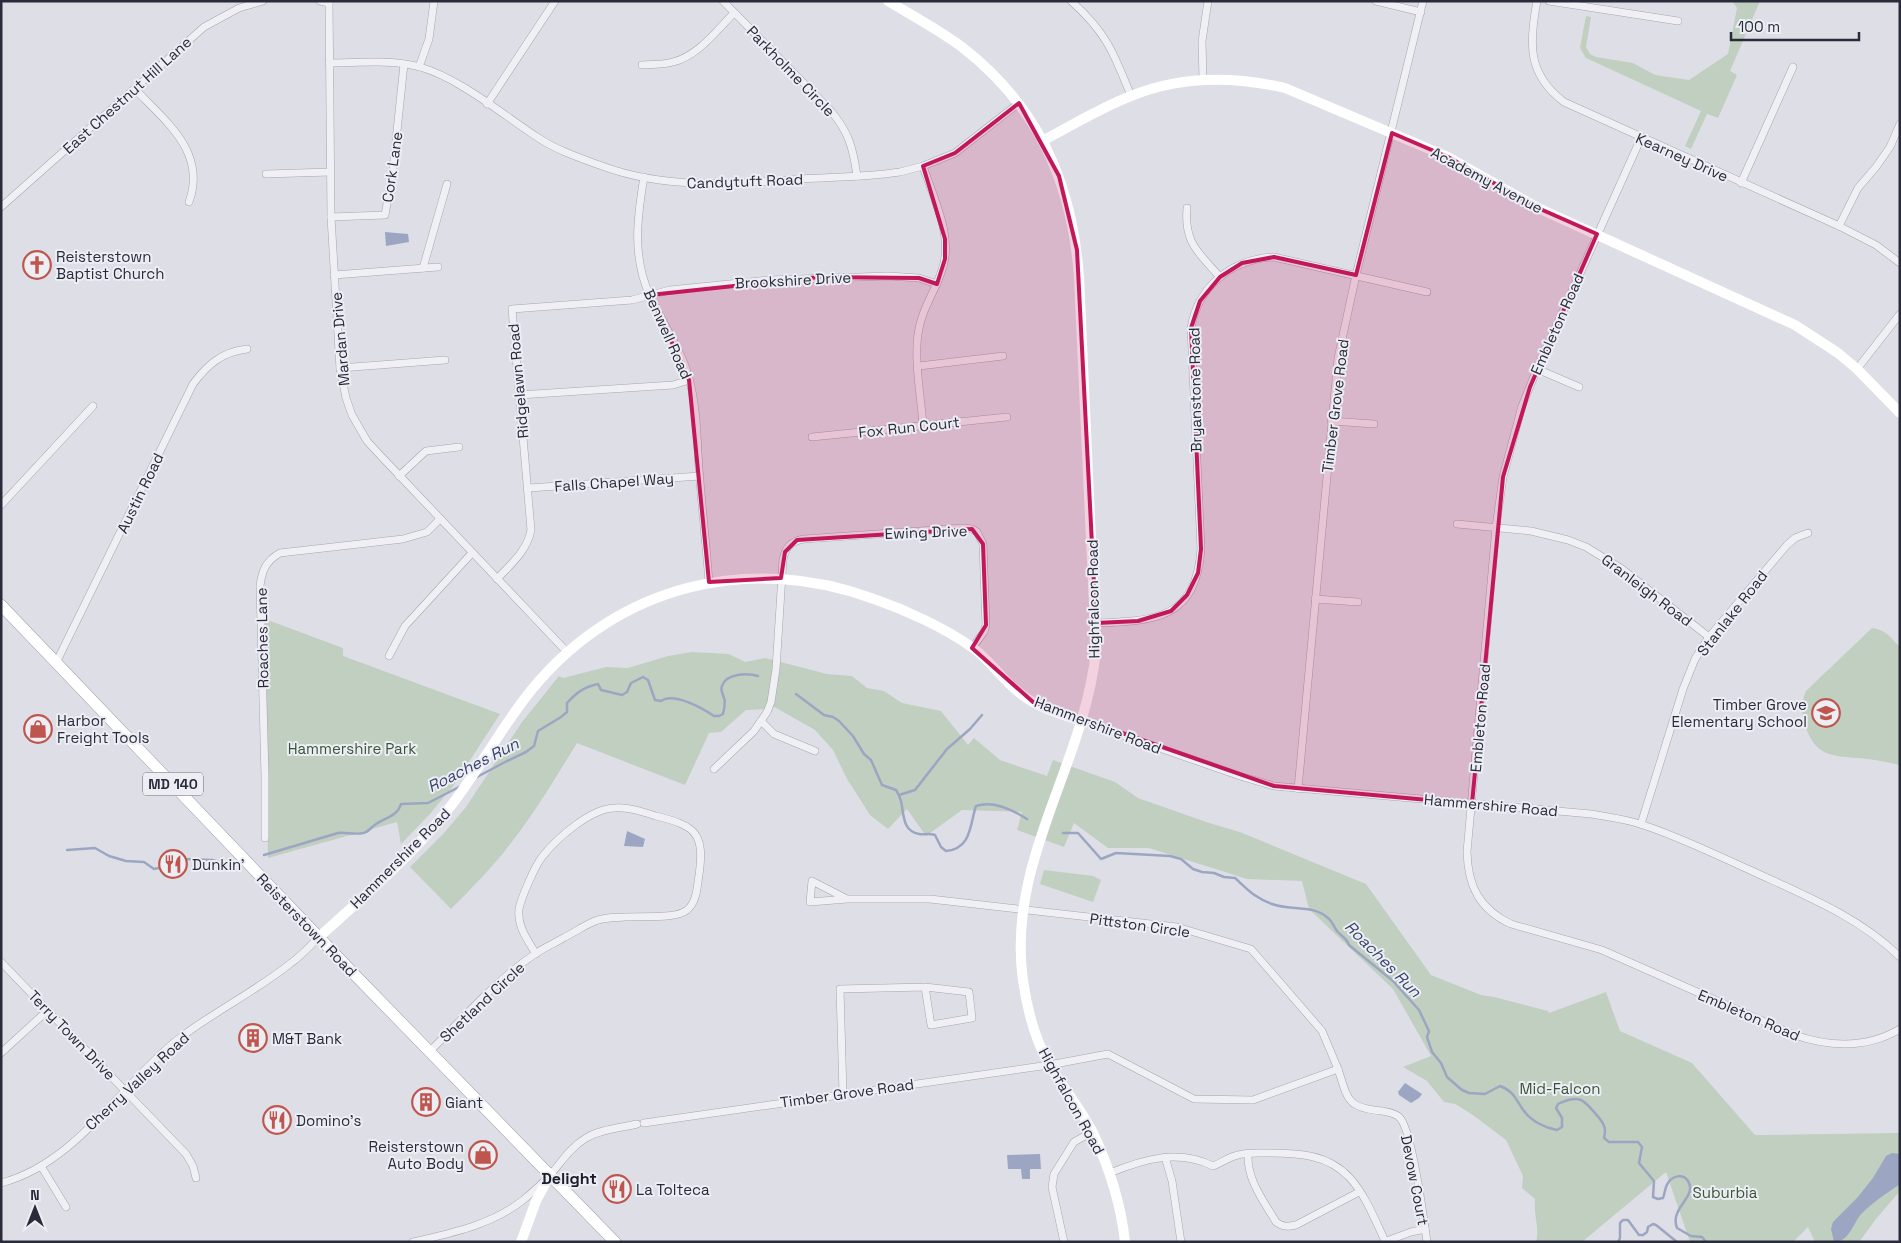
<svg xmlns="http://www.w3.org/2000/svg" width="1901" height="1243" viewBox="0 0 1901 1243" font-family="'Space Grotesk',sans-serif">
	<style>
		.green { fill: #c0cfc0 }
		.water { fill: #9ca6c2 }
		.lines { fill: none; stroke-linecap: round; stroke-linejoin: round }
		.stream { stroke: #9ca6c2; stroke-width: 2.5 }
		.street-casing { stroke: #a4a5af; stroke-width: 8 }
		.primary-casing { stroke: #9ea1b0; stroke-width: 12 }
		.street { stroke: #f0f0f4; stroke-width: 7 }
		.secondary { stroke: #fff; stroke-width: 10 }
		.primary { stroke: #fff; stroke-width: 11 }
		.marked { fill: #c2185b; fill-opacity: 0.2; stroke: #c2185b; stroke-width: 4; stroke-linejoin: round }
		.labels { text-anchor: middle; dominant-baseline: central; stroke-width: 4; stroke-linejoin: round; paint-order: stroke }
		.shield { fill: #edeef4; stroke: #646672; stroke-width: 1 }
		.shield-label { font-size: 14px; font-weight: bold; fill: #292b3b }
		.street-label { font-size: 15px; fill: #292b3b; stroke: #edeef4 }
		.poi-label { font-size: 15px; fill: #292b3b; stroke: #edeef4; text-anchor: start }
		.park-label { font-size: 15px; fill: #375538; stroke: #edeef4 }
		.water-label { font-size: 16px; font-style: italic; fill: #37436a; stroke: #edeef4 }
		.neighbourhood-label { font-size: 16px; font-weight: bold; fill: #1b1d2b; stroke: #edeef4 }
	</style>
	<rect width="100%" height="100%" fill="#dedfe6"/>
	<g class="green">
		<path d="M1732 1H1760L1730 71 1737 75 1718 118 1707 114 1691 149 1685 146 1701 111 1586 58 1580 48 1586 16 1591 17 1586 47 1590 54 1596 57 1633 63 1655 75 1689 80 1728 54 1737 8Z"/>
		<path d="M265 619 343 648V656L500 714 454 785 429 815 401 844 397 822 268 858Z"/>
		<path d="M1872 628C1885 629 1891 638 1900 647V765C1886 762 1872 759 1858 758 1832 756 1816 756 1806 728 1801 713 1800 706 1806 691Z"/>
		<path d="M692 652 729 654 745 662 765 658 827 674 852 676 867 688 884 691 902 703 941 711 968 745 974 738 1000 760 1047 776 1053 760 1115 782 1138 798 1209 823 1240 832 1366 884 1431 975 1481 995 1494 997 1548 1011 1549 1013 1606 992 1620 1031 1692 1063 1755 1135 1898 1133 1900 1135V1191L1876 1219 1859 1242H1815L1808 1227 1793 1242H1690L1666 1172 1582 1242H1536C1540 1227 1533 1214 1535 1199L1522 1188 1523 1176 1506 1140 1473 1115 1455 1104 1444 1102 1427 1081 1403 1067 1431 1056 1393 989 1309 909 1302 881 1247 879 1149 848H1108L1074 823 1064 847 1017 830 1022 812 962 810 926 836 907 809 888 829 870 815 847 779 833 750 815 730 771 705 767 709 746 710 721 732 709 733 685 785 577 743C556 777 536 811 511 843 493 867 472 888 451 909L410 867 444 833 466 807 522 722 559 676 563 678 606 667 628 668 668 656Z"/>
		<path d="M1044 870 1093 876 1101 880 1093 902 1040 884Z"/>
	</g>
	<g class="water">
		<path d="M385 232 408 234 409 242 386 246Z"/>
		<path d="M627 831 645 839 643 847 624 846Z"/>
		<path d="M1405 1083 1422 1094 1419 1098 1411 1103 1399 1095 1398 1092Z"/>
		<path d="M1892 1153 1900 1154V1184C1887 1193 1872 1203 1861 1214 1853 1224 1849 1242 1834 1242L1831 1229 1833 1222 1857 1198 1873 1178 1886 1156Z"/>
		<path d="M1040 1154 1041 1169H1030V1179H1022L1021 1169H1008L1007 1155Z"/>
	</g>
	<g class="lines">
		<g class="stream">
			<path d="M796 694 824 715 833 717 839 721 853 736 864 754 871 760 882 785 896 790C898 793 900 797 901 801 904 814 902 831 919 834 925 835 928 833 935 835L941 847 946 851C972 849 970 823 976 806 993 800 1013 810 1027 819"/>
			<path d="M477 777 507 761 526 752 534 746 538 731 561 717 567 712V703C576 693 584 687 598 684L601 690 622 695 627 692 631 683 643 677 648 680 655 700 661 701C674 692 702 708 714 716H719L723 714C724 709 726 703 724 698 723 694 720 690 722 686 726 673 748 673 758 676"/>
			<path d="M899 795 915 790 947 749 970 729 982 715"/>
			<path d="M1063 833H1078L1101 859 1116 853 1170 856 1181 859 1193 869 1202 872 1214 873 1224 877 1235 878C1248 890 1255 898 1272 904 1290 911 1313 904 1328 918 1332 921 1334 927 1337 931 1342 937 1347 938 1349 945L1393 981 1419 1010 1429 1031 1427 1037 1432 1052 1441 1063 1447 1077 1462 1090 1469 1093 1485 1094 1500 1086C1515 1092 1515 1099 1524 1111 1531 1121 1545 1128 1557 1130L1562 1127V1118L1556 1108 1558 1104C1564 1101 1573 1097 1581 1100 1586 1102 1603 1121 1604 1126 1606 1130 1605 1134 1604 1138L1609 1142H1638L1642 1147 1639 1163 1654 1181 1653 1197 1658 1199 1663 1198C1665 1193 1665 1187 1668 1183 1672 1176 1683 1173 1688 1181 1698 1197 1669 1208 1677 1228L1691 1236 1702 1237 1706 1242"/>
			<path d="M67 850 95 848 109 856 126 861 144 862 154 869 163 867 173 861 184 859 212 860 226 864"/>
			<path d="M264 855 338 833C346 832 355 835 363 833 369 832 371 827 376 824 386 817 397 817 401 804L428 803 461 786"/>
			<path d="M1618 1242 1620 1238V1223L1623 1220H1628L1639 1235H1643L1647 1232 1648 1227 1653 1224 1656 1225 1677 1242"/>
		</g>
		<defs>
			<g id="street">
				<path d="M320 1 329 3"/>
				<path d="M329 1 331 217 340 368 346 398 352 415 367 441 378 453 567 652"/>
				<path d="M723 1 830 110C849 132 853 148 857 176"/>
				<path d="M1071 1C1106 32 1114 53 1131 96"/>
				<path d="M1376 1 1421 12"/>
				<path d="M1537 1C1529 43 1527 74 1564 102L1839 226 1876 245 1900 263"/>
				<path d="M1549 1 1678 21"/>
				<path d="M329 63C358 63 391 59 420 67 459 78 502 114 537 137 556 150 580 158 602 166 667 190 735 184 802 179 834 177 867 177 900 172L923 166 955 153 1019 103"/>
				<path d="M642 65C653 64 663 65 673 62 698 56 717 30 734 13"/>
				<path d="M419 67 429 39 434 1"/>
				<path d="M1203 80 1202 41 1208 1"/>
				<path d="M135 89C166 122 207 152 189 202"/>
				<path d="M487 104 555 1"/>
				<path d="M1641 138 1537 369 1522 406 1503 477 1496 527 1467 852C1468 886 1479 909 1511 924L1602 950 1792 1034C1828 1047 1866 1049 1900 1029"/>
				<path d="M266 174 330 172"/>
				<path d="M644 177C637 218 632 257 650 296 663 324 681 349 689 378 697 407 697 439 699 469 702 507 706 544 709 582"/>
				<path d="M1741 183 1793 67"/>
				<path d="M1 207 204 27 239 8 263 1"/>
				<path d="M1187 208C1184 243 1198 252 1220 277"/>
				<path d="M331 217 385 215 393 169 404 64"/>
				<path d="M1839 226 1858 188 1876 167 1890 147 1900 124"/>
				<path d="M423 268 447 184"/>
				<path d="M334 275 438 267"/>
				<path d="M919 366 1003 356"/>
				<path d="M340 368 445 360"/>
				<path d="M1537 369 1579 387"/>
				<path d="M1857 369 1900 314"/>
				<path d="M519 395 673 385 689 380"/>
				<path d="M1331 421 1374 424"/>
				<path d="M923 425C921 398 914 360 918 334 921 310 935 292 942 270 954 237 933 197 923 166"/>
				<path d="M812 437 1007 417"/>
				<path d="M399 476 426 451 459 447"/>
				<path d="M529 488 700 476"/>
				<path d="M1 505 93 406"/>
				<path d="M1457 524 1531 531 1568 540 1586 547 1622 569 1709 637"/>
				<path d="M497 579C511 564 527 551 531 530L512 309 632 300 670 290 770 280 888 276 919 278 937 284"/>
				<path d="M1315 599 1358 602"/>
				<path d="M1096 623C1154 621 1196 620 1201 549L1191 328C1198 286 1232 259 1274 257L1427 292"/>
				<path d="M389 656 405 626 472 553"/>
				<path d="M56 663 193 384C208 364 222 352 247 349"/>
				<path d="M761 721 774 734 815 751"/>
				<path d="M1082 721 1243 777 1274 786 1591 814C1608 817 1626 819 1643 825 1680 837 1716 855 1752 871 1804 895 1858 916 1900 957"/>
				<path d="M714 769 754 731 767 712 771 702 776 669 783 559C786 547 791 541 804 539L964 528 972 529 977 532 983 544 986 625 984 632 972 648"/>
				<path d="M1298 789 1338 358 1356 275 1423 1"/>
				<path d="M1641 824 1683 689 1695 659 1709 637 1787 545 1795 538 1808 533"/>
				<path d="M265 838V776L260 586C262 570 266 561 280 553L403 539 427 532 440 519"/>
				<path d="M1 962 186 1154 193 1166 196 1178"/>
				<path d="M430 1051C464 1018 496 980 535 954 545 947 555 943 565 937 575 932 585 925 595 921 618 912 674 922 687 910 697 902 697 887 699 875 705 832 695 826 656 816 643 812 629 807 615 808 591 808 557 838 542 857 535 866 521 898 519 909 517 926 527 939 536 954"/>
				<path d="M1 1053 48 1010"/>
				<path d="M1338 1069C1348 1100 1347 1108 1382 1111 1388 1112 1396 1113 1400 1118 1412 1131 1424 1220 1427 1242"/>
				<path d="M843 1094 840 989 925 987 969 992 972 1018 931 1025 925 987"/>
				<path d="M644 1123 1049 1065 1108 1054 1194 1099 1253 1100 1338 1069 1322 1031 1251 949 1177 927 930 899H847L812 881 810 902 847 899"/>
				<path d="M1248 1154C1247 1180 1263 1200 1276 1222 1283 1227 1287 1227 1296 1225L1359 1192"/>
				<path d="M1165 1157 1172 1181 1181 1242"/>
				<path d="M41 1166 66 1207"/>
				<path d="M1110 1173C1144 1159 1178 1149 1213 1166 1221 1163 1229 1157 1238 1155 1247 1152 1259 1153 1268 1153 1298 1153 1328 1154 1350 1178 1366 1196 1375 1220 1385 1241"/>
				<path d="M1 1183C75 1164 120 1086 177 1040 213 1012 255 992 291 963 301 956 310 946 319 937"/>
				<path d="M413 1242C451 1233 492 1225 523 1200 533 1192 543 1183 551 1174 562 1161 571 1147 586 1138 601 1129 621 1128 637 1124"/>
				<path d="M1064 1242 1052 1187 1054 1174 1074 1142 1092 1132"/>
				<path d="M1384 1242 1411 1232 1425 1229"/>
			</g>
			<path id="primary" d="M1 605 355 975 615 1242"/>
		</defs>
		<use href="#street" class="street-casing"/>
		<use href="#primary" class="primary-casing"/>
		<use href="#street" class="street"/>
		<g class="secondary">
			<path d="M888 1C913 16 939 30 962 47 1038 106 1072 182 1079 277L1096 650C1085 764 1006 862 1023 980 1027 1009 1035 1040 1050 1066 1064 1089 1081 1109 1093 1133 1109 1167 1121 1204 1125 1242"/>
			<path d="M1042 141C1071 126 1100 108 1131 96 1180 76 1233 76 1285 88L1448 157 1538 208 1795 325 1838 353 1857 369 1900 413"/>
			<path d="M319 937C361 899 406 861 442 817 476 777 499 729 533 688 618 585 750 553 874 599 906 610 945 628 973 648 991 661 1003 681 1021 694 1039 708 1061 714 1082 721"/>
			<path d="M521 1242 536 1201 550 1175"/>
		</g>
		<use href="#primary" class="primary"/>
	</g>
	<path class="marked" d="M1019 103 1059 176 1077 250 1096 623 1138 621 1171 611 1187 595 1198 573 1201 549 1191 328 1200 301 1220 277 1242 263 1274 257 1356 275 1392 133 1448 157 1538 208 1597 234 1530 387 1503 477 1472 804 1274 786 1033 702 972 648 986 625 983 544 972 529 797 540 785 552 781 578 709 582 689 380 650 295 819 277 919 278 937 284 945 259V239L923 166 955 153Z"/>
	<defs>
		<symbol id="church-ring" viewBox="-11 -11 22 22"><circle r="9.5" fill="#edeef4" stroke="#bf564e" stroke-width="1.5"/><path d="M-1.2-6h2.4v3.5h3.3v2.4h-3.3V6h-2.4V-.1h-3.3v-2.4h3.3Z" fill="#bf564e"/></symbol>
		<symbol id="school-ring" viewBox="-11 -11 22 22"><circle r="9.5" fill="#edeef4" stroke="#bf564e" stroke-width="1.5"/><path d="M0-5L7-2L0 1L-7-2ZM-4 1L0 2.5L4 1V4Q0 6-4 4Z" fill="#bf564e"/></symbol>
		<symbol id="shop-ring" viewBox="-11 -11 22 22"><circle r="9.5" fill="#edeef4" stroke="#bf564e" stroke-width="1.5"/><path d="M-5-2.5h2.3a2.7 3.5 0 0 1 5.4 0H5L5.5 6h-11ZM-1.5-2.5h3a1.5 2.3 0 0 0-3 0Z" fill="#bf564e"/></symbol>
		<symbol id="restaurant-ring" viewBox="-11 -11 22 22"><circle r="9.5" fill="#edeef4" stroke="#bf564e" stroke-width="1.5"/><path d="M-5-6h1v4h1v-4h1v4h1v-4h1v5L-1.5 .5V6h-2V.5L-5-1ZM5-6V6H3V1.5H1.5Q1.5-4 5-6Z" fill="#bf564e"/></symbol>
		<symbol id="building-ring" viewBox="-11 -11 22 22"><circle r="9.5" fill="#edeef4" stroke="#bf564e" stroke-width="1.5"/><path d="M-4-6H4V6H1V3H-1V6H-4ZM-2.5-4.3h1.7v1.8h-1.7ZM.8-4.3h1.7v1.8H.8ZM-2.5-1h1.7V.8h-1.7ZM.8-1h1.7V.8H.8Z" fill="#bf564e"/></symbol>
	</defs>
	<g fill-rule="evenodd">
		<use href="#church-ring" x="21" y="249" width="32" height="32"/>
		<use href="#school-ring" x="1810" y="697" width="32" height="32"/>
		<use href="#shop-ring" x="22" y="713" width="32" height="32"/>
		<use href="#restaurant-ring" x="157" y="848" width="32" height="32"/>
		<use href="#building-ring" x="237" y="1022" width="32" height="32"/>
		<use href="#building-ring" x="410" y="1086" width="32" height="32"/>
		<use href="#restaurant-ring" x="261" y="1104" width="32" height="32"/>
		<use href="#shop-ring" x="467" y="1139" width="32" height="32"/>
		<use href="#restaurant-ring" x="601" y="1173" width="32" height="32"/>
	</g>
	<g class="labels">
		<rect class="shield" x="143" y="772.5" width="60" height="23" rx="4"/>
		<g class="shield-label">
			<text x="173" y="784">MD 140</text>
		</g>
		<g class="street-label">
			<text transform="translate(791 71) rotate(46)">Parkholme Circle</text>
			<text transform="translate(127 95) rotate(-42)">East Chestnut Hill Lane</text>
			<text transform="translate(1682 157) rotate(24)">Kearney Drive</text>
			<text transform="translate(392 167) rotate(-82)">Cork Lane</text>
			<text transform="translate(1487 180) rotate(28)">Academy Avenue</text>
			<text transform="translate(745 181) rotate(-2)">Candytuft Road</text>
			<text transform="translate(793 280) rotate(-3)">Brookshire Drive</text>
			<text transform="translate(1557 324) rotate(-66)">Embleton Road</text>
			<text transform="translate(668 334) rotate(66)">Benwell Road</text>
			<text transform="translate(340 339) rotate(-95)">Mardan Drive</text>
			<text transform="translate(518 381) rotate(-95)">Ridgelawn Road</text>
			<text transform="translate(1195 390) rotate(-91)">Bryanstone Road</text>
			<text transform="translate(1335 406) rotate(-83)">Timber Grove Road</text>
			<text transform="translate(909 427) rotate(-6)">Fox Run Court</text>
			<text transform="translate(614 482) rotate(-4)">Falls Chapel Way</text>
			<text transform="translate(140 493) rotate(-64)">Austin Road</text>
			<text transform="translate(926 532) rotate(-2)">Ewing Drive</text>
			<text transform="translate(1647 590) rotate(37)">Granleigh Road</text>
			<text transform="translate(1093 599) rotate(-91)">Highfalcon Road</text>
			<text transform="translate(1732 613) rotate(-52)">Stanlake Road</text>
			<text transform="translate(262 638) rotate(-91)">Roaches Lane</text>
			<text transform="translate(1480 718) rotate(-85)">Embleton Road</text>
			<text transform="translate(1098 725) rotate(21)">Hammershire Road</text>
			<text transform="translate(1491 805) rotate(5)">Hammershire Road</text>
			<text transform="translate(400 858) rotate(-45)">Hammershire Road</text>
			<text transform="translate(307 925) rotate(46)">Reisterstown Road</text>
			<text transform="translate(1140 925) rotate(8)">Pittston Circle</text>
			<text transform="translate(482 1002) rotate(-43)">Shetland Circle</text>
			<text transform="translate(1749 1015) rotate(23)">Embleton Road</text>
			<text transform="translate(72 1035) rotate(46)">Terry Town Drive</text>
			<text transform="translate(137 1081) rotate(-43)">Cherry Valley Road</text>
			<text transform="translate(847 1093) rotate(-8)">Timber Grove Road</text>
			<text transform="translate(1072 1101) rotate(61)">Highfalcon Road</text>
			<text transform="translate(1415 1180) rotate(79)">Devow Court</text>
		</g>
		<g class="poi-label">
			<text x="56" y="256">Reisterstown<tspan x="56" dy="17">Baptist Church</tspan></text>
			<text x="1807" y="704" text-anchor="end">Timber Grove<tspan x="1807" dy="17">Elementary School</tspan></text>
			<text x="57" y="720">Harbor<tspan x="57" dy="17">Freight Tools</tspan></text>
			<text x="192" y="864">Dunkin'</text>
			<text x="272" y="1038">M&amp;T Bank</text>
			<text x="445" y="1102">Giant</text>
			<text x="296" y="1120">Domino's</text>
			<text x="464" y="1146" text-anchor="end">Reisterstown<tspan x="464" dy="17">Auto Body</tspan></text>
			<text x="636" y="1189">La Tolteca</text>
		</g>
		<g class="park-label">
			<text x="352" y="748">Hammershire Park</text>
			<text x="1560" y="1088">Mid-Falcon</text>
			<text x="1725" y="1192">Suburbia</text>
		</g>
		<g class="water-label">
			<text transform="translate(473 765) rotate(-27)">Roaches Run</text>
			<text transform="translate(1383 959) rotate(45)">Roaches Run</text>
		</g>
		<g class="neighbourhood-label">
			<text x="569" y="1178">Delight</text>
		</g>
	</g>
	<rect width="1901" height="1243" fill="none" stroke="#292b3b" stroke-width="5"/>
	<g transform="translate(35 1208)" stroke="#edeef4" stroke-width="4" paint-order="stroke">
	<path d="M0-4L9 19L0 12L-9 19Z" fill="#292b3b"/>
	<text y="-8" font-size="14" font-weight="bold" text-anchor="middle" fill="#292b3b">N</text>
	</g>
	<path d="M1731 32v8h128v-8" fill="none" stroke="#292b3b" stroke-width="2.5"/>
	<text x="1738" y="32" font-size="15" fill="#292b3b" stroke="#edeef4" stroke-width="4" paint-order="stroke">100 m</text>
</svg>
